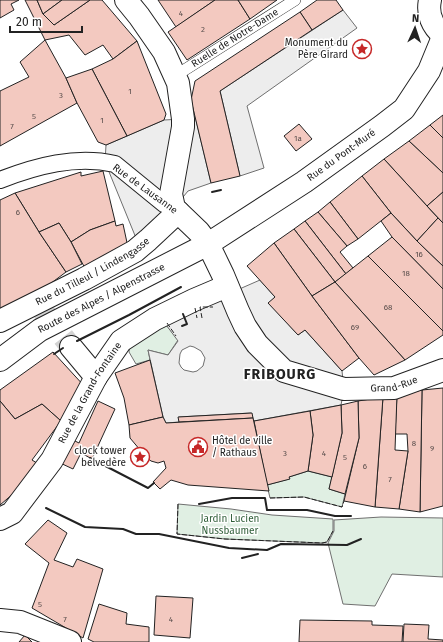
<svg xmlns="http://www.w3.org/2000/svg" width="443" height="642" viewBox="0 0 443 642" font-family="'Fira Sans',sans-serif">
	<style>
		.green { fill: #e0efe3; stroke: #6f6f6f }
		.parking { fill: #ededed; stroke: #6f6f6f; fill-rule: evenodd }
		.building { fill: #f3c9c0; stroke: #222 }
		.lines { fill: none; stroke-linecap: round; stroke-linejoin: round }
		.minor-tunnel { stroke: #d3d3d3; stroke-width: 22; stroke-dasharray: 22 11; stroke-linecap: butt }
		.service-casing { stroke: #222; stroke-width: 12 }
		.pedestrian-casing { stroke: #222; stroke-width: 18 }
		.minor-casing { stroke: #222; stroke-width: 24 }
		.secondary-casing { stroke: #222; stroke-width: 24 }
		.service { stroke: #fff; stroke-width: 11 }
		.pedestrian { stroke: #fff; stroke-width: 16 }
		.minor { stroke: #fff; stroke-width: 22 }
		.secondary { stroke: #fff; stroke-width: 22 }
		.fence { stroke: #222; stroke-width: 1; stroke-dasharray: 5 2; stroke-linecap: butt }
		.wall { stroke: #222; stroke-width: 2 }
		.labels { text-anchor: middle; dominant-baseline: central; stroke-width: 3; stroke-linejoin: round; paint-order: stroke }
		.number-label { font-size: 8px; fill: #564c4a }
		.street-label { font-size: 10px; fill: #222; stroke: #fff }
		.poi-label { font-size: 10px; fill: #222; stroke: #fff; text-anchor: end }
		.park-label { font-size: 10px; fill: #2f5e38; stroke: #fff }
		.district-label { font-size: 14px; font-weight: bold; letter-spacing: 1px; fill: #222; stroke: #fff }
	</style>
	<rect width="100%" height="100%" fill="#fff"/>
	<g class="green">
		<path d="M164 322 178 340 168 355 148 350 150 360 136 364 129 352 130 344Z"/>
		<path d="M308 471 332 477 329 489 345 494 342 507 304 497 270 498 267 485 289 479V477Z"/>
		<path d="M178 504 231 509 272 515 333 519V531L327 542 322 543 225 539 177 534Z"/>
		<path d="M381 517 443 518V577L392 574 375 606 343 604 328 543 334 531V520Z"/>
	</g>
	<g class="parking">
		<path d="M343 10 357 28 247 106 264 168 240 176 220 91Z"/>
		<path d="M195 116 211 183 188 191 174 208 136 238 105 162 106 145 164 120 183 119Z"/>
		<path d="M260 280 275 297 269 303 298 335 305 330 342 371 344 389 341 405 254 421 251 413 179 417V422L166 423 163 417 148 350 168 355 178 341 164 322ZM190 346 194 347 201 351 205 358 203 366 197 371 193 372 184 370 181 367 179 363 180 354 182 350Z"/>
	</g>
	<g class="building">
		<path d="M0 0H19L11 4 14 10 0 18Z"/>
		<path d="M25 0H37L43 14 54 25 90 0H102L137 41 113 59 103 45 85 55 69 35 45 40Z"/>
		<path d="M37 0H62L43 14Z"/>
		<path d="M62 0H90L54 25 43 14Z"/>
		<path d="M158 0H215L176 27Z"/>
		<path d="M215 0H238L250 19 187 60 168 32Z"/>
		<path d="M238 0H277L250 19Z"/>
		<path d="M317 0H336L343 10 312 30 300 12Z"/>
		<path d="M300 12 312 30 220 91 240 176 211 183 191 100 195 81Z"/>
		<path d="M45 40 66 78 77 103 0 146V91L29 77 20 62Z"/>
		<path d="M137 41 166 114 164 120 127 136 92 69 113 59Z"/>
		<path d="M92 69 127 136 106 145 98 142 77 103 66 78Z"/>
		<path d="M443 115V138L430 125Z"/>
		<path d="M299 124 312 139 296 151 284 136Z"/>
		<path d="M430 125 443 138V173L409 141Z"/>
		<path d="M409 141 443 173V192L427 206 384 159Z"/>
		<path d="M384 159 438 218 417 241 391 213 362 176Z"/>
		<path d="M103 171 115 221 90 230 71 242 59 223 39 232 15 193 81 172V176Z"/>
		<path d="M362 176 391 213 358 239 330 202Z"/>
		<path d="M443 192V223L427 206Z"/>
		<path d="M15 193 39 232 66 272 46 287 0 311V200Z"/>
		<path d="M330 202 358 239 347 246 318 212Z"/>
		<path d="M318 212 347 246 340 252 353 268 346 274 305 221Z"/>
		<path d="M391 213 417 241 443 266V289L392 237 381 221Z"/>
		<path d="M438 218 443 223V266L417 241Z"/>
		<path d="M115 221 116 226 123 224 129 252 87 272 71 242 90 230Z"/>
		<path d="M305 221 346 274 335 282 294 229Z"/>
		<path d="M59 223 71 242 82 264 66 272 39 232Z"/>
		<path d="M294 229 335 282 312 296 274 243Z"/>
		<path d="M392 237 443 289V331L368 256Z"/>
		<path d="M274 243 312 296 359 358 342 371 305 330 298 335 268 303 275 297 247 266Z"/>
		<path d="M368 256 443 331V335L405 360 335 282Z"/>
		<path d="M335 282 405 360 374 375 359 358 312 296Z"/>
		<path d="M53 352 86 388 61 421 42 404 15 419 0 401V390Z"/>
		<path d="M150 360 163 417 129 425 124 398 115 373Z"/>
		<path d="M443 388V506L420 512 422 390Z"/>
		<path d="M422 390 420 512 399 509 408 451 407 434H395L397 395Z"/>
		<path d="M397 395 395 450 408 451 399 509 375 507 383 397Z"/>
		<path d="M383 397 375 507 344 501 359 438 358 401Z"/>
		<path d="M0 401 15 419 42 404 61 421 32 460 40 465 21 487 0 505Z"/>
		<path d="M98 401 115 409 92 459 81 453 73 469 56 461 67 437 79 443Z"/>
		<path d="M358 401 359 438 345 494 329 489 342 433 341 405Z"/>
		<path d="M341 405 342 433 332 477 308 471 313 435 310 411Z"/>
		<path d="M310 411 313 435 308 471 289 477 290 479 267 485 254 421Z"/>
		<path d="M252 413 253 418 179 422 178 417Z"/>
		<path d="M163 417 166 423 253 418 269 491 188 485 171 480 160 489 153 482 166 468 164 461 158 463 151 461 146 457 130 438 129 425Z"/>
		<path d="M48 520 67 533 54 560 73 567 77 559 103 569 83 638 32 608 49 563 25 544Z"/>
		<path d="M156 596 193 598 190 638 154 635Z"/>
		<path d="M99 604 127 613 126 624 149 627V642H94L88 639Z"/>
		<path d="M300 620 372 621V625L403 626 402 642H299Z"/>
		<path d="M404 624 429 625 428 639 443 640V642H403Z"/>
		<path d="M25 635 32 642H19Z"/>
	</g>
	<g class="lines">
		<path class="minor-tunnel" d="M43 311 71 347"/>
		<defs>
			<g id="service">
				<path id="s1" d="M175 76 295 0"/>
			</g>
			<path id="pedestrian" d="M0 180C36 166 76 155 115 164L164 204 174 208"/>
			<g id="minor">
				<path id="s2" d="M126 0 139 16 164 52 178 83 183 119V127L171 194 174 208 199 232 208 244 223 275 238 311 245 326 257 344 284 371 344 389 394 388 443 370"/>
				<path id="s3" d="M0 321 84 279 135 251 148 240 178 212"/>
				<path d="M71 347 96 377"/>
				<path id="s4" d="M0 519 12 513 52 460 96 377 121 341 155 319 194 300 227 286"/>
				<path d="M0 620 20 622 70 642"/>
			</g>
			<g id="secondary">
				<path d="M430 0C427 14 432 26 443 35"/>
				<path id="s5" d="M0 360 40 330 208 244 304 182 382 126 404 109 429 71 443 37"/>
			</g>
		</defs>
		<use href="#service" class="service-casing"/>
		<use href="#pedestrian" class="pedestrian-casing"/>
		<use href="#minor" class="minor-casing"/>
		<use href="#secondary" class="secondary-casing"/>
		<use href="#service" class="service"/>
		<use href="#pedestrian" class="pedestrian"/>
		<use href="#minor" class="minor"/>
		<use href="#secondary" class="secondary"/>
		<g class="fence">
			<path d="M195 308 197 318"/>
			<path d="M202 318 200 307H213"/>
			<path d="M167 323 176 336"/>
			<path d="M270 498 304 497 342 507 344 501"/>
			<path d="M178 504 177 534 225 539 322 543 327 542 333 531"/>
		</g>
		<g class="wall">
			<path d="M212 192 221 190"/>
			<path d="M182 326 187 324 183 314"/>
			<path d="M77 341 129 315 181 287"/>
			<path d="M54 354 63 348"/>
			<path d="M90 458 148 488 154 483"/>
			<path d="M199 504 232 498H265L267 510H307L335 516H351"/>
			<path d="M46 508 85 527 123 529 136 534H159L229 548 267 550 281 544 347 545 361 539"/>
			<path d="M242 558 258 554"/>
		</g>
	</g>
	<defs>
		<symbol id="sight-ring" viewBox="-11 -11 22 22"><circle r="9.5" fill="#fff" stroke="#c62828" stroke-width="1.5"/><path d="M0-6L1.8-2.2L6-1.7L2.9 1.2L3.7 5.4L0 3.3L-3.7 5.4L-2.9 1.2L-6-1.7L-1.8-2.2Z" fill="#c62828"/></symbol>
		<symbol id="civic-ring" viewBox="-11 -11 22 22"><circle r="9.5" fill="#fff" stroke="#c62828" stroke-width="1.5"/><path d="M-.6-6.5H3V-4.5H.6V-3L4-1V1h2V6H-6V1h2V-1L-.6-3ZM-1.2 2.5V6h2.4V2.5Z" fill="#c62828"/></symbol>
	</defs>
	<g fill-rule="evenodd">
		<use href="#sight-ring" x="351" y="38" width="22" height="22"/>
		<use href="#civic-ring" x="187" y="436" width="22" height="22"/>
		<use href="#sight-ring" x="129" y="446" width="22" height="22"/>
	</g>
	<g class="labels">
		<g class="number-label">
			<text x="181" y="13">4</text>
			<text x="203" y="29">2</text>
			<text x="130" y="91">1</text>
			<text x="61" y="95">3</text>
			<text x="34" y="116">5</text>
			<text x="102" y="120">1</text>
			<text x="12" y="126">7</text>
			<text x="298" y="138">1a</text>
			<text x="18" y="212">6</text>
			<text x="419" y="254">16</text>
			<text x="406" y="273">18</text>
			<text x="388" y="307">68</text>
			<text x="355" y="327">69</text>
			<text x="414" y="443">8</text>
			<text x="432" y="448">9</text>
			<text x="285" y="453">3</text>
			<text x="324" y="453">4</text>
			<text x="345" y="457">5</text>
			<text x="365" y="466">6</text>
			<text x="390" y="479">7</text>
			<text x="40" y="604">5</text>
			<text x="65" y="619">7</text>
			<text x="171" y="619">4</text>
		</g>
		<g class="street-label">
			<text stroke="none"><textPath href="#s1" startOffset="71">Ruelle de Notre-Dame</textPath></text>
			<text stroke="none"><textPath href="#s5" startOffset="399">Rue du Pont-Muré</textPath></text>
			<text transform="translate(145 189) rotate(36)">Rue de Lausanne</text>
			<text stroke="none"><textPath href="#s3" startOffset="105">Rue du Tilleul / Lindengasse</textPath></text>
			<text stroke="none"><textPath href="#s5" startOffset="119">Route des Alpes / Alpenstrasse</textPath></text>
			<text stroke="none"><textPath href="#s2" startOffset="538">Grand-Rue</textPath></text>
			<text stroke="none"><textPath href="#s4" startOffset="157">Rue de la Grand-Fontaine</textPath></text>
		</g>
		<g class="poi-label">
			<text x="348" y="43">Monument du<tspan x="348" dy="12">Père Girard</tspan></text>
			<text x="212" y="441" text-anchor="start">Hôtel de ville<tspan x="212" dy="12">/ Rathaus</tspan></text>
			<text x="126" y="451">clock tower<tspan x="126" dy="12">belvedère</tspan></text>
		</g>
		<g class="park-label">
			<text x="230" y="519">Jardin Lucien<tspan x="230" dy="12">Nussbaumer</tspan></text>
		</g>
		<g class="district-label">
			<text x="280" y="374">FRIBOURG</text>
		</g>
	</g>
	<g transform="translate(415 28) rotate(3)" stroke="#ffffff" stroke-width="3" paint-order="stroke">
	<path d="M0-3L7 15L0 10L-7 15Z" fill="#222222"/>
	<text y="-6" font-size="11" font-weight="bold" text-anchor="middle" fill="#222222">N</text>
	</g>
	<path d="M10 26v6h72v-6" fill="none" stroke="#222222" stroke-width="2"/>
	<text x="16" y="26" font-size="12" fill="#222222" stroke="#ffffff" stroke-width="3" paint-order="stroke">20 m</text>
</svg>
